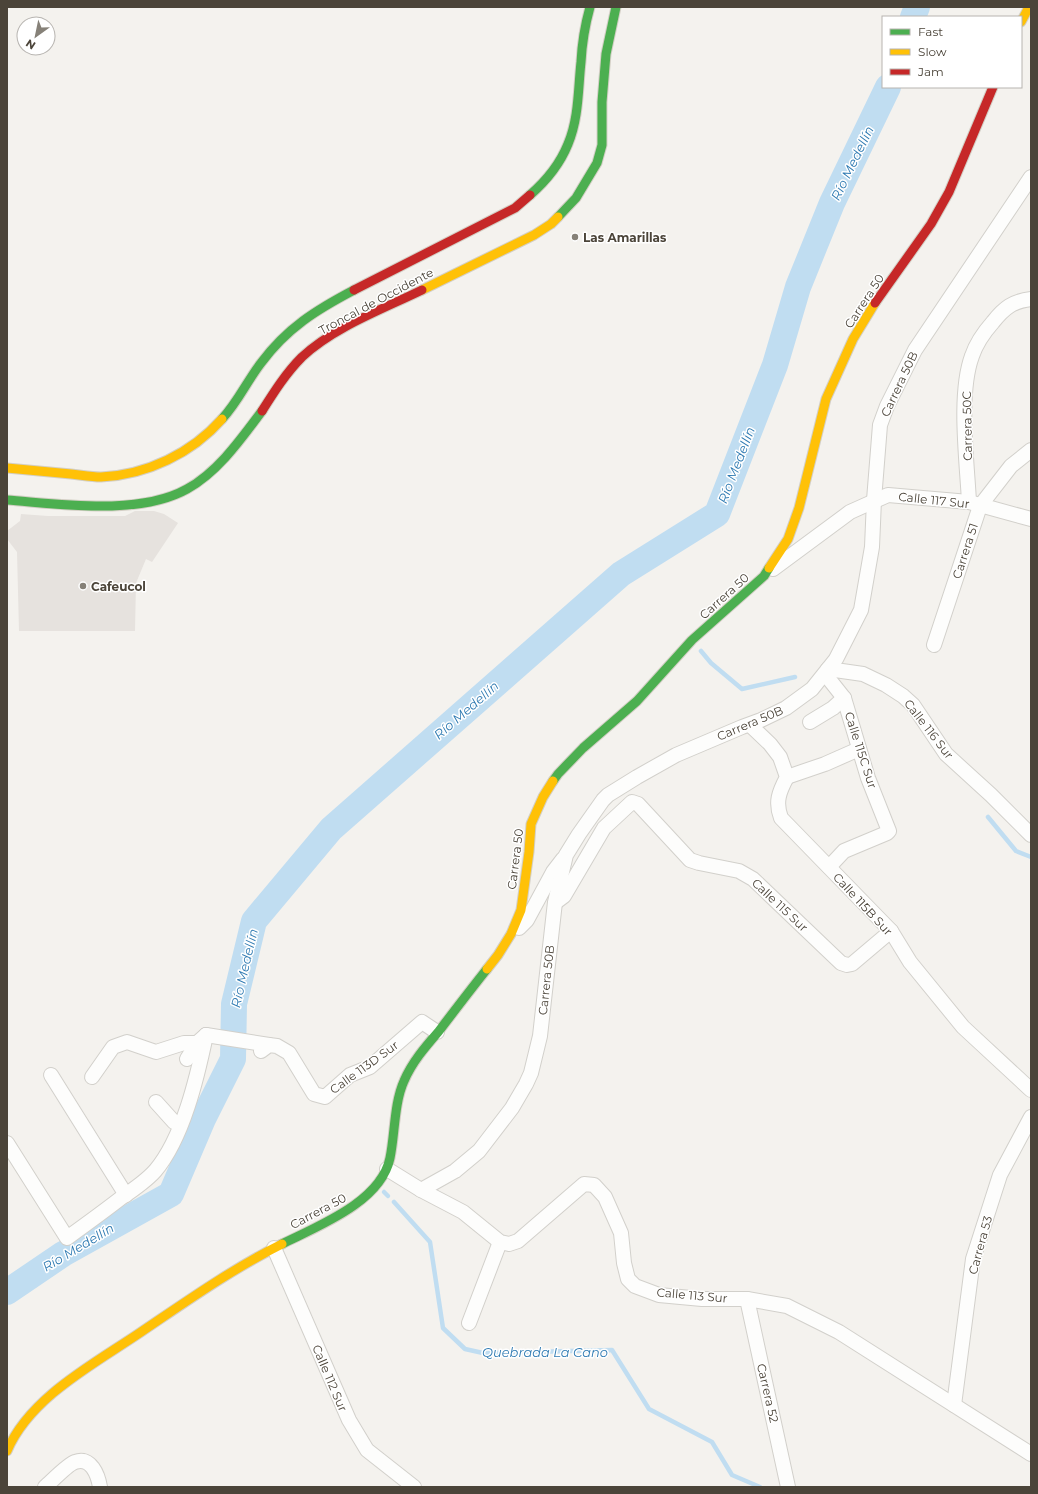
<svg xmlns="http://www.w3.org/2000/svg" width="1038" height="1494" viewBox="0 0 1038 1494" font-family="Montserrat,sans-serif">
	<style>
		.industrial { fill: #e6e2de }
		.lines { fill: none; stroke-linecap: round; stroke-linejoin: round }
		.stream { stroke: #c0ddf1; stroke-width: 4.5 }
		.river { stroke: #c0ddf1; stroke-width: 26 }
		.street-casing { stroke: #d2d0cb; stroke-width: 16 }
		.fast-casing { stroke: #d3cfc5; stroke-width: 11 }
		.slow-casing { stroke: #d3cfc5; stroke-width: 11 }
		.jam-casing { stroke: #d3cfc5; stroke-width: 11 }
		.street { stroke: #fdfdfc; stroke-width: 14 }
		.fast { stroke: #4caf50; stroke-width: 9 }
		.slow { stroke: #ffc107; stroke-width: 9 }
		.jam { stroke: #c62828; stroke-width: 9 }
		.poi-dot { fill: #868178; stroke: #fff; stroke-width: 1.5 }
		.labels { text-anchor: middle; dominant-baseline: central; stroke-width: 3; stroke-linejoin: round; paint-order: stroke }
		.poi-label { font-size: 12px; font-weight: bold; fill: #4b4439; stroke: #fff; text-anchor: start }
		.street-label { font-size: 12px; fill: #4b4439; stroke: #fff }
		.water-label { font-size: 13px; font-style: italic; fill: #2e7ab2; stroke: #fff }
	</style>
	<rect width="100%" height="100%" fill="#f4f2ee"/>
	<path class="industrial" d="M135 511H154L164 514 178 523 152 562 146 559 136 583 135 631H19L17 552 7 539V531L20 521 21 514 48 516H125Z"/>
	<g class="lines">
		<g class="stream">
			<path d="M701 651 711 663 742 689 795 677"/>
			<path d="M988 817 1016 851 1031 857"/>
			<path d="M384 1192 388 1196"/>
			<path d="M394 1202 430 1242 443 1328 465 1349 483 1353 612 1350 649 1409 712 1442 732 1475 760 1487"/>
		</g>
		<g class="river">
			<path d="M913 17 917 7"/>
			<path d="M7 1292 63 1254 171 1194 203 1119 233 1059 234 1004 254 921 331 829 621 574 717 514 775 365 798 287 832 203 888 87"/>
		</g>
		<defs>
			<g id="street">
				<path d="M969 502C967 461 958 394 972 356 976 344 985 331 993 322 1004 308 1013 301 1031 299"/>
				<path d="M773 569 850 512 888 495 969 502 1031 519"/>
				<path d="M934 645 980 506 1011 466 1031 450"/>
				<path d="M828 669 863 674 886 685 903 696 913 705 946 754 991 795 1031 835"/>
				<path d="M825 674 844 698 868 778 889 831 887 833 844 851 829 867"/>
				<path d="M810 722 833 708 844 698"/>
				<path d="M750 725 770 744 780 757 787 777C779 792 775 802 781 818L891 931 910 962 963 1027 1031 1090"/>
				<path d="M787 777 825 764 859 749"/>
				<path d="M556 902 564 896 604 828 632 802 638 804 690 860 699 863 739 871 753 879 841 963 847 965 852 964 891 931"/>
				<path d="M519 928 527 920 553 872 563 859"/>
				<path d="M206 1035 269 1045"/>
				<path d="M261 1051 269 1045 277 1046 289 1053 314 1094 325 1097 350 1075 370 1067 422 1022 437 1032"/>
				<path d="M187 1059 197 1043"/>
				<path d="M51 1075 126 1195"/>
				<path d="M92 1077 113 1047 127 1042 156 1052 184 1043H197L206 1035"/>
				<path d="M156 1102 174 1122 180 1124"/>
				<path d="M7 1143 67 1238C85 1225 103 1212 121 1198 133 1190 145 1182 155 1171 183 1138 197 1078 206 1035"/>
				<path d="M387 1169 421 1190 463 1212 500 1242 509 1244 518 1241 584 1184 594 1185 605 1197 621 1233 624 1263 628 1279 635 1286 659 1295 702 1299H747L787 1306 839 1332 1031 1454"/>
				<path d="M421 1190 455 1171 479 1151 512 1108 526 1084 531 1073 540 1036 555 902 566 855 579 834 603 800 608 795 637 777 676 755 742 727 761 720 786 708 812 689 836 659 861 610 872 547 874 500 880 425 887 406 915 350 1031 177"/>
				<path d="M274 1248 349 1420 367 1450 414 1487"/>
				<path d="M747 1299 788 1487"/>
				<path d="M469 1323 500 1242"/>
				<path d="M954 1405 973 1259 1000 1175 1031 1117"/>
				<path d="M45 1487C51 1482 68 1464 75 1462 91 1456 98 1475 100 1487"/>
			</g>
			<g id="fast">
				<path d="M530 195C546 181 560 164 568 144 579 118 578 89 581 62 582 43 585 25 590 7"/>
				<path d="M558 217 576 198 597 163 602 145V102L606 54 616 7"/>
				<path d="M222 419C238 402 247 381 261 363 287 328 316 310 354 290"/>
				<path d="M7 500C60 504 139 516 187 489 218 472 241 439 262 411"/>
				<path d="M553 781 558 774 583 748 637 701 692 640 764 576 769 568"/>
				<path d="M282 1244C318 1226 381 1202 390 1158 395 1134 394 1103 404 1081 412 1062 426 1046 439 1031 455 1010 471 989 487 969"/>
			</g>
			<g id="slow">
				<path d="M1021 22 1029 7"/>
				<path d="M422 290 534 235 551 224 558 217"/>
				<path d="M7 468C28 470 50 472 71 474 81 475 91 477 101 477 147 475 192 453 222 419"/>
				<path d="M769 568 788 539 799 508 826 399 853 339 875 303"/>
				<path d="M487 969 498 955 511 934 521 910 529 852 531 824 543 797 553 781"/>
				<path d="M7 1451C30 1397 94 1364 141 1332 187 1301 232 1269 282 1244"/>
			</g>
			<g id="jam">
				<path d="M354 290 515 208 530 195"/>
				<path d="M875 303 931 224 949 192 993 87"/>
				<path d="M262 411C274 392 286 373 302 357 334 327 383 309 422 290"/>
			</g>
		</defs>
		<use href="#street" class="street-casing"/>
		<use href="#fast" class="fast-casing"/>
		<use href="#slow" class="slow-casing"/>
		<use href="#jam" class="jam-casing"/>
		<use href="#street" class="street"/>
		<use href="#fast" class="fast"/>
		<use href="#slow" class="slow"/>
		<use href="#jam" class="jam"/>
	</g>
	<g class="poi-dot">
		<circle cx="575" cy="237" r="4"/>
		<circle cx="83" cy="586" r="4"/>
	</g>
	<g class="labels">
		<g class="poi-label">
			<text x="583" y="237">Las Amarillas</text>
			<text x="91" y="586">Cafeucol</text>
		</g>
		<g class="street-label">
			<text transform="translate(376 301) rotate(-28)">Troncal de Occidente</text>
			<text transform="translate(864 301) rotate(-57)">Carrera 50</text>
			<text transform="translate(899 384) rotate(-65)">Carrera 50B</text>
			<text transform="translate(967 426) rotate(-91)">Carrera 50C</text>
			<text transform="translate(934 500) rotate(6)">Calle 117 Sur</text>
			<text transform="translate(965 551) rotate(-72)">Carrera 51</text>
			<text transform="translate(724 596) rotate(-42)">Carrera 50</text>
			<text transform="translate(750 723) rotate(-23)">Carrera 50B</text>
			<text transform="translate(929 729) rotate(52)">Calle 116 Sur</text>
			<text transform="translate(861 750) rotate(72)">Calle 115C Sur</text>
			<text transform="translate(515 859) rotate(-83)">Carrera 50</text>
			<text transform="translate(863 904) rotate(47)">Calle 115B Sur</text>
			<text transform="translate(780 905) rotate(43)">Calle 115 Sur</text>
			<text transform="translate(546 980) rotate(-84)">Carrera 50B</text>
			<text transform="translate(364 1067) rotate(-36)">Calle 113D Sur</text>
			<text transform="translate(318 1211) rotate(-28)">Carrera 50</text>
			<text transform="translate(980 1245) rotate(-75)">Carrera 53</text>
			<text transform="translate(692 1295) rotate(5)">Calle 113 Sur</text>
			<text transform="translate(330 1378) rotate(67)">Calle 112 Sur</text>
			<text transform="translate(768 1393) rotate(77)">Carrera 52</text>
		</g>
		<g class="water-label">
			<text transform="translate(852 163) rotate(-64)">Río Medellín</text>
			<text transform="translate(736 465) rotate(-69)">Río Medellín</text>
			<text transform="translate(466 710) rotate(-41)">Río Medellín</text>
			<text transform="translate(244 968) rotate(-77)">Río Medellín</text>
			<text transform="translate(78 1247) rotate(-31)">Río Medellín</text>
			<text x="545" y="1352">Quebrada La Cano</text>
		</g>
	</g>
	<rect width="1038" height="1494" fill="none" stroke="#4b4439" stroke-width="16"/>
	<rect x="882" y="16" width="140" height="72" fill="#ffffff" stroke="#b7b4b0"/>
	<rect x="890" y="29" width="20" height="6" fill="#4caf50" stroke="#b7b4b0"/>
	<text x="918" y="36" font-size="12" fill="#4b4439">Fast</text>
	<rect x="890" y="49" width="20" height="6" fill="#ffc107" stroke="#b7b4b0"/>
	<text x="918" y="56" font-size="12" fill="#4b4439">Slow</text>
	<rect x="890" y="69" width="20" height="6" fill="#c62828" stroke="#b7b4b0"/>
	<text x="918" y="76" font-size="12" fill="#4b4439">Jam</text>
	<g transform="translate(36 36) rotate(213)"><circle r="19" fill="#ffffff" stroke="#b7b4b0"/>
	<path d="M0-3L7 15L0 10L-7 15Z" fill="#868178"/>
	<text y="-6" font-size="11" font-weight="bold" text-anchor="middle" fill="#4b4439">N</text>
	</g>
</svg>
